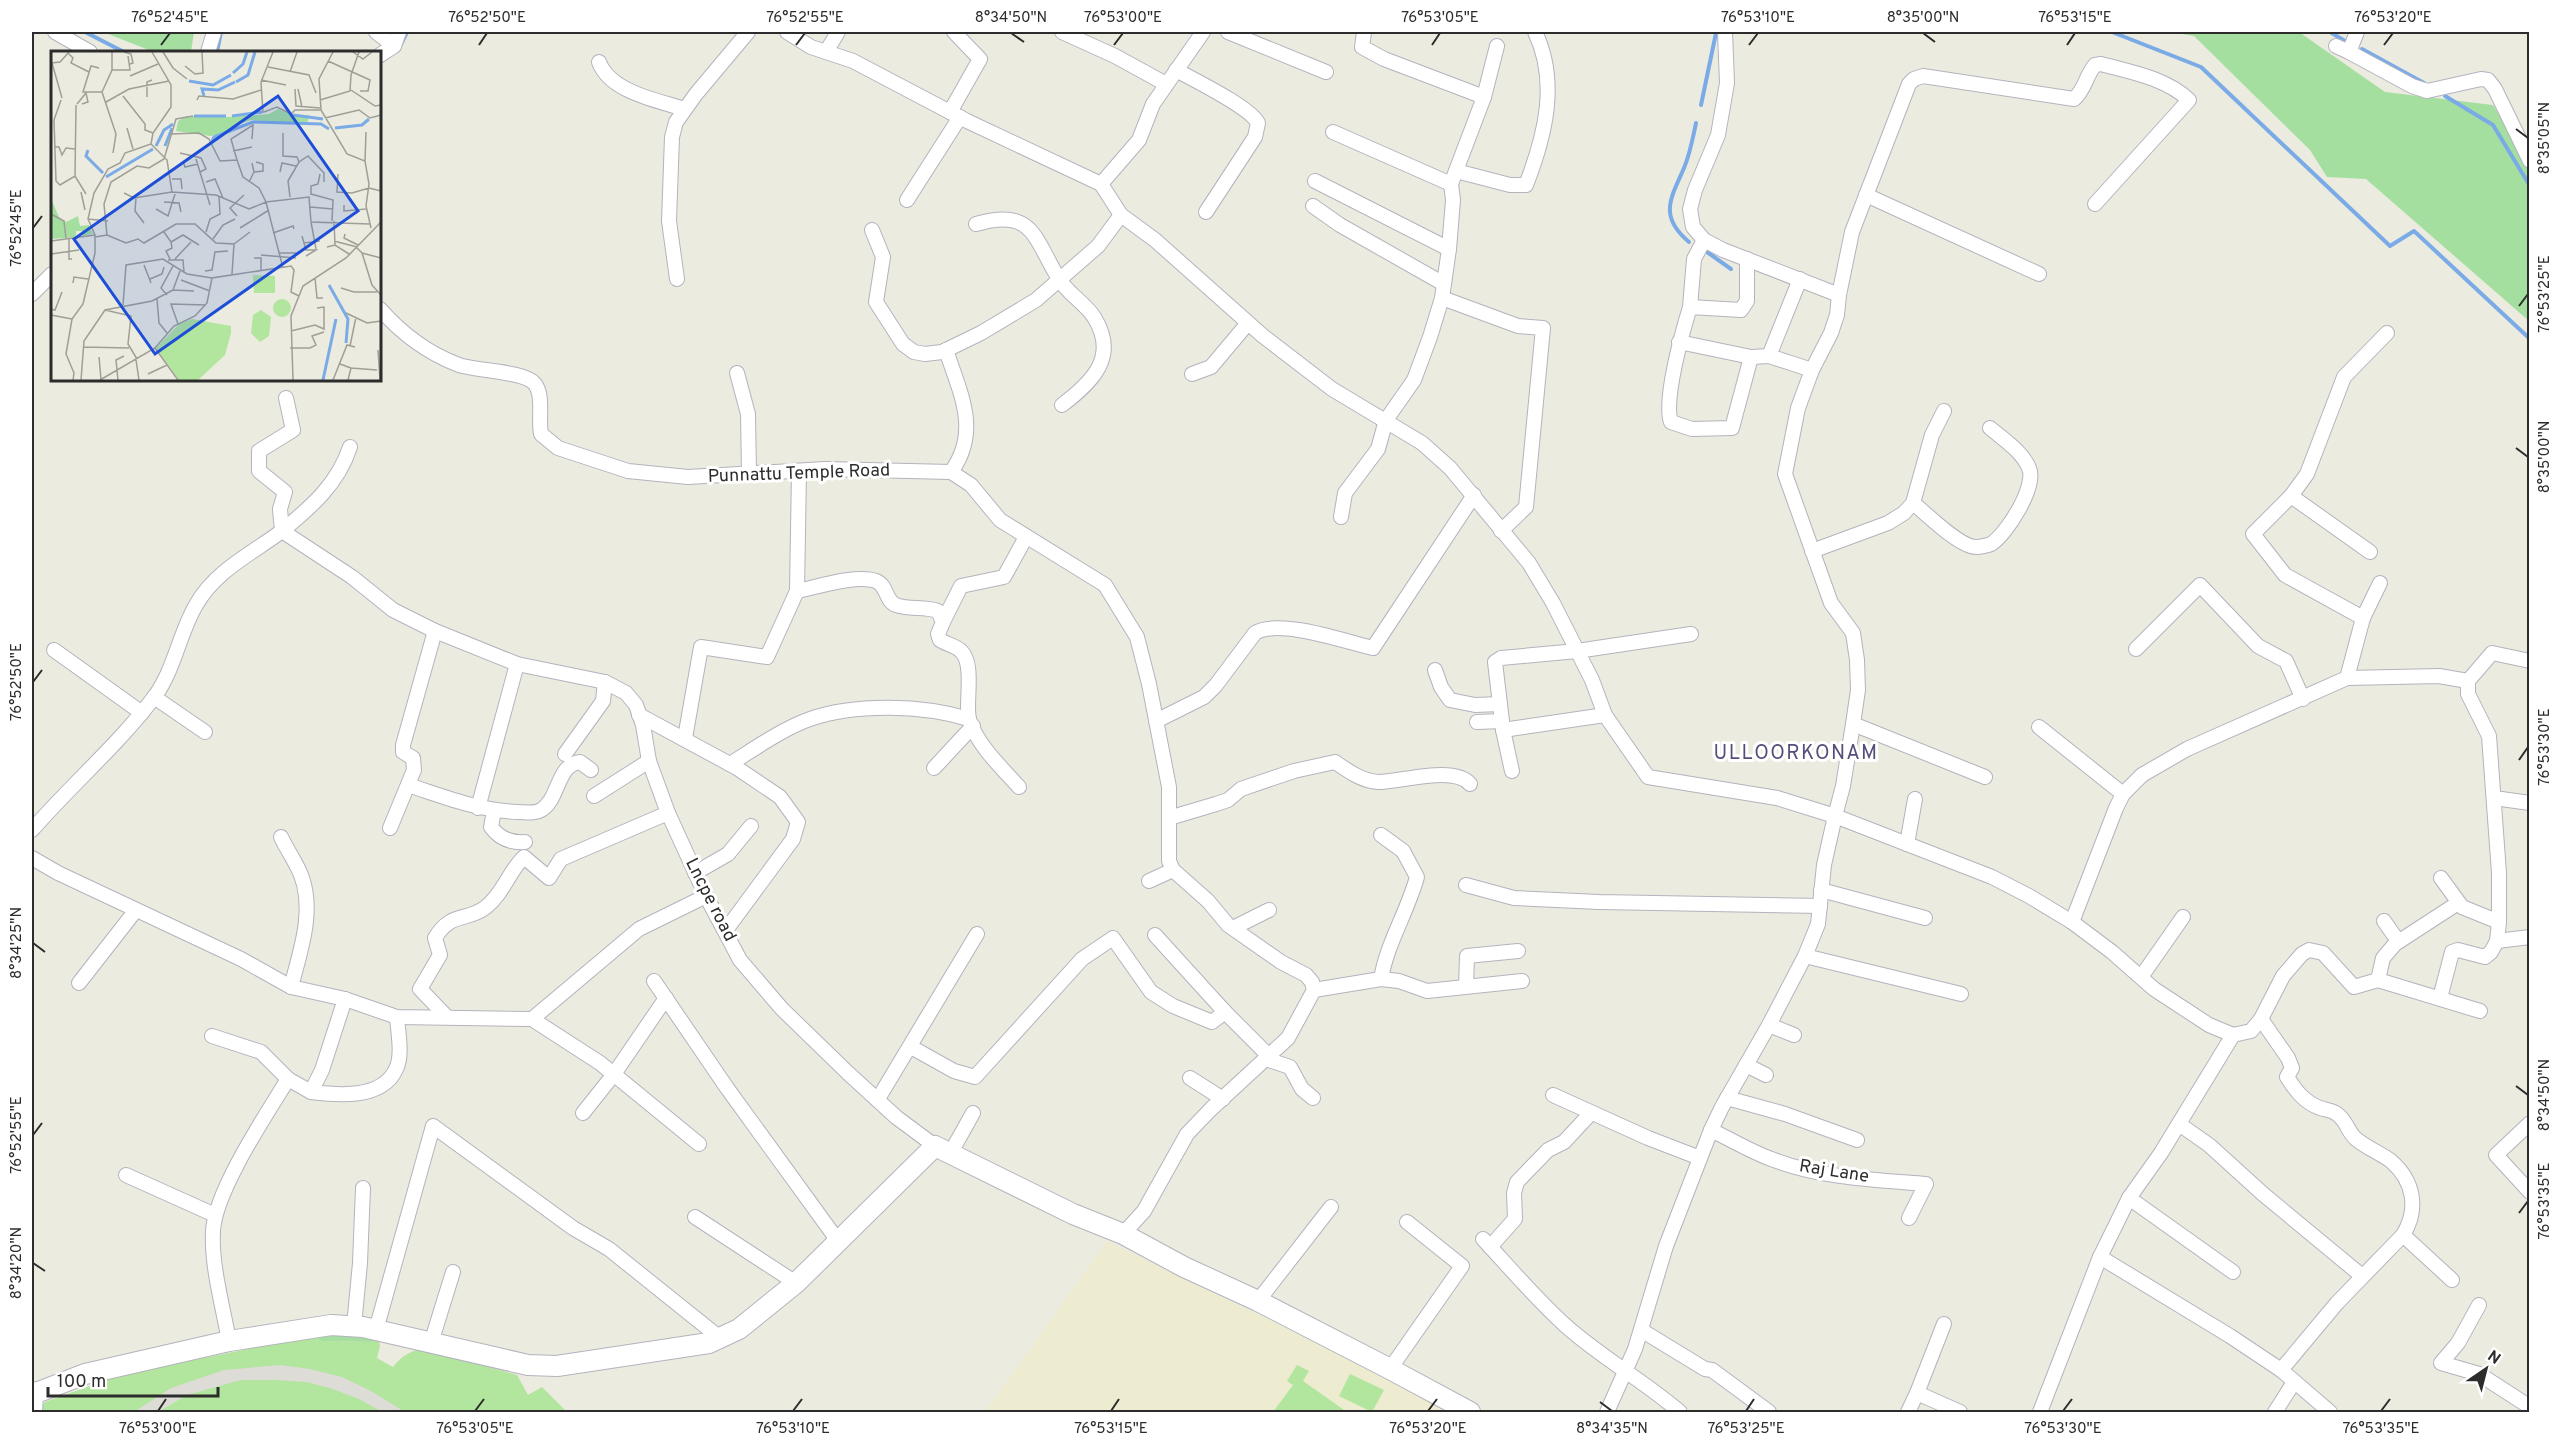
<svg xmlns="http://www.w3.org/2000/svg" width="2561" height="1444" viewBox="0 0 2561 1444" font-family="Overpass,sans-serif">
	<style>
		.education { fill: #edebd0 }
		.green { fill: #a4dfa0 }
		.pitch { fill: #b2e59d }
		.plaza { fill: #dddcd6 }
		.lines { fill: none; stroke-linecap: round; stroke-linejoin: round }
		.stream { stroke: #7babe6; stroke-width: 4 }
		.street-casing { stroke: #b4b3be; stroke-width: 16 }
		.secondary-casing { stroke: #b4b3be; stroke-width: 22 }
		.street { stroke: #fff; stroke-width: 14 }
		.secondary { stroke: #fff; stroke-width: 20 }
		.ticks { fill: none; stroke: #2c2c2c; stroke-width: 2 }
		.labels { text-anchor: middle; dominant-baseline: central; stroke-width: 6; stroke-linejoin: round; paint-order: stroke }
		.street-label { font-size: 18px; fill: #2c2c2c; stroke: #fff }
		.neighbourhood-label { font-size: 20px; letter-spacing: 1.5px; fill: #544f7a; stroke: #fff }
		.inset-river { fill: none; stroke: #7babe6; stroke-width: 3 }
		.inset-road { fill: none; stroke: #9f9f98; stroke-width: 1.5 }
		.view { fill: #1d4ed8; fill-opacity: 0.15; stroke: #1d4ed8; stroke-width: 3 }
		.inset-edge { fill: none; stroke: #2c2c2c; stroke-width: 3 }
		.neatline { fill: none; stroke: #2c2c2c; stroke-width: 2 }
		.ticks-label { font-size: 15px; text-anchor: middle; fill: #2c2c2c }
	</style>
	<rect width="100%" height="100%" fill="#ecebe0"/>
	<path class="education" d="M1107 1241 1457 1412H985Z"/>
	<g class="green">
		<path d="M103 32H194L191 52H154Z"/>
		<path d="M2171 32H2299L2385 92 2493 105 2529 163V321L2366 179 2327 177 2310 150 2194 36Z"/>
		<path d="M348 1335 374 1337 372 1342 321 1341 314 1336Z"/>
	</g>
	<g class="pitch">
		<path d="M314 1336 321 1341H327L372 1342 374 1337 378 1338 380 1346 377 1358 393 1367C402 1356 409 1351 423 1349L517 1375 528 1395 542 1387 567 1412H41V1407L45 1402 123 1374Z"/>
		<path d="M1297 1365 1309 1371 1303 1381 1347 1412H1273L1293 1385 1287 1381Z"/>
		<path d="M1350 1374 1384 1390 1372 1412 1339 1396Z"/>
	</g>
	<path class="plaza" d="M280 1365 310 1369 342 1377 371 1391 405 1412H382L359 1399 330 1388 306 1382 276 1380H241L187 1395 158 1412H134L171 1388 224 1370Z"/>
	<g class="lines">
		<g class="stream">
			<path d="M85 32 124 52"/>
			<path d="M2112 32 2201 67 2390 246 2414 231 2530 339"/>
			<path d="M2330 32 2345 41"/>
			<path d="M401 44 407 32"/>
			<path d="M2362 49 2424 83"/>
			<path d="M217 52 221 32"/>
			<path d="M380 62 389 56"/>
			<path d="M2445 96 2493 125 2530 186"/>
			<path d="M1701 105 1716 33"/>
			<path d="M1689 242C1658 216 1671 198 1684 168 1690 154 1693 137 1696 123"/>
			<path d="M1707 252 1731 269"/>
		</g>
		<defs>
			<g id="street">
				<path d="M55 32 90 52"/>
				<path d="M376 32 394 46"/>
				<path d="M787 32 811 47 853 61 967 121 1101 184"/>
				<path d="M1062 32 1115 56 1166 84"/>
				<path d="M1203 32 1153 104 1139 140 1101 184 1121 215 1155 240 1263 336 1332 389 1422 443 1450 468 1529 563 1553 603 1592 680 1605 715 1648 777 1777 798 1835 816 1824 865 1818 924 1805 956 1769 1025 1722 1107 1711 1130 1666 1246 1635 1349 1607 1412"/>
				<path d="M1228 32 1326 72"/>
				<path d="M1364 32 1362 47 1384 59 1484 97"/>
				<path d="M1725 32 1727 83 1718 135 1695 190 1690 209 1693 227 1704 240 1723 250 1839 295 1837 315 1831 333 1812 370 1798 408 1785 474 1831 603 1853 633 1857 660 1858 690 1853 724 1843 786 1835 816 1992 877 2029 896 2072 922 2112 952 2154 989 2209 1025 2233 1035 2161 1153 2129 1198 2100 1257 2230 1336 2281 1370 2330 1412"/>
				<path d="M2336 46 2349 52 2357 32"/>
				<path d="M208 52 214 32"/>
				<path d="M826 52 838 32"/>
				<path d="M2349 52 2412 86 2427 91 2481 79 2488 80 2495 89 2530 161"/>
				<path d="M380 55 394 46 399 32"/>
				<path d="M599 62C610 92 657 100 684 109"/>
				<path d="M1176 70C1194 80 1250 107 1258 123L1255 137 1206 212"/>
				<path d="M950 112 980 59 954 32"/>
				<path d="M1333 132 1451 184"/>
				<path d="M1456 171 1510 185H1526C1545 136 1559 82 1535 32"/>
				<path d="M1315 181 1449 249"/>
				<path d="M1866 195 2039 274"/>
				<path d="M907 200 960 117"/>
				<path d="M1313 206 1340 225 1444 284"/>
				<path d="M976 224C1034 207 1034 239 1059 279 1068 294 1085 303 1094 317 1119 357 1092 382 1062 405"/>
				<path d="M872 230 883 257 876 302 903 344 914 352 925 354 942 352 981 333 1036 300 1098 246 1121 215"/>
				<path d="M1747 259V301L1741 310 1690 307C1683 330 1663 400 1671 422L1692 429 1732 428 1751 357"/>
				<path d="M677 279 669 221 672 137 676 122 696 94 748 32"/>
				<path d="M32 294 52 274"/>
				<path d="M1839 295 1852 232 1909 84 1914 79 1923 76 2074 99C2085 90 2086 75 2095 65L2101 64C2131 72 2166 78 2189 100L2095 204"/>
				<path d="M1442 298 1518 326 1543 328 1526 507 1501 531"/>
				<path d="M1690 307 1694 259 1704 240"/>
				<path d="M380 309C402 334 427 353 459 365 476 371 525 371 535 384 544 396 538 419 541 434L558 448 628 471 688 477 825 469 951 472 971 485 1000 520 1105 585 1137 637 1149 684 1169 787V861L1173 870 1208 901 1228 925 1281 962 1306 975 1312 982 1314 990 1288 1038 1211 1109 1187 1134 1144 1211 1123 1234"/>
				<path d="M1679 342 1751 357 1769 356 1812 370"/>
				<path d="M946 350C960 393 981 431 951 472"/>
				<path d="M1769 356 1800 279"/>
				<path d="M737 373 748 414 749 473"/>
				<path d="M1192 374 1211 367 1248 323"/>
				<path d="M2291 496 2370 552"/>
				<path d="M1913 503C1927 514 1960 548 1977 547 1980 547 1989 545 1991 544 2007 534 2037 486 2029 468 2022 451 2003 439 1990 428"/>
				<path d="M1341 517 1345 493 1378 449 1386 420 1414 380 1430 337 1442 298 1449 249 1453 200 1451 184 1484 97 1497 46"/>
				<path d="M282 531 280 509 285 492 259 471V451L293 430 286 398"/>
				<path d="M282 531C311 507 338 484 350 447"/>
				<path d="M1812 551 1888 523 1904 513 1913 503 1932 435 1944 411"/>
				<path d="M797 591C817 587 857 574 876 581 888 586 885 601 896 605 909 610 924 606 938 611L943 622 938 634 940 640C946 644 956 646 961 651 975 664 965 703 969 719 977 745 1002 768 1019 787"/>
				<path d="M2363 618 2380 583"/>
				<path d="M943 622 961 586 1004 577 1026 537"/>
				<path d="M2136 649 2200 585 2258 646 2286 661 2303 699"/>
				<path d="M54 650 142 713"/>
				<path d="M1435 670 1441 687 1450 700 1475 705 1500 704"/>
				<path d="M2347 678 2363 618 2285 575 2253 534 2291 496 2307 474 2344 377 2387 333"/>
				<path d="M2468 681 2492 653 2530 661"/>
				<path d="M154 697 205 732"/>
				<path d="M639 715 737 768 780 797 798 822 793 839 726 930"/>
				<path d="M1156 721 1204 697 1216 685 1255 633C1279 618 1346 642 1373 648L1474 495"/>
				<path d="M1477 722 1502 721"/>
				<path d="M1853 724 1985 777"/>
				<path d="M2039 727 2123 794"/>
				<path d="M1503 730 1605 715"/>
				<path d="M685 738 701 647 767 657 797 591 799 471"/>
				<path d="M565 754 603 701 605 682"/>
				<path d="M730 764C754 749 784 728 810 719 856 703 923 705 969 719"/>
				<path d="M934 768 973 726"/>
				<path d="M1512 771 1503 730 1495 662 1501 658 1577 651 1691 634"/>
				<path d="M408 785C445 797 479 811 519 812 526 812 535 814 541 810 559 800 557 764 580 762L591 770"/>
				<path d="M594 796 649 761"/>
				<path d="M2494 798 2530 803"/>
				<path d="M478 808 517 664"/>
				<path d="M494 811 491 827C499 838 511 843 525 842"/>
				<path d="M1169 818 1216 804 1228 800 1241 789 1294 771 1335 762C1348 771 1362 781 1378 782 1401 782 1454 765 1470 784"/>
				<path d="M390 828 414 770 413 758 403 752V745L435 631"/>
				<path d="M32 830C72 784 119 744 155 696 175 668 179 634 196 605 215 571 251 554 282 531L352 577 393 610 435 631 517 664 605 682 626 693 636 705 643 725 649 761 668 813 706 896 740 960 782 1009 848 1073 896 1117 935 1146"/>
				<path d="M281 837C287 850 296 862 301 875 315 911 300 952 291 987"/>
				<path d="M1907 844 1915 799"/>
				<path d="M32 858 58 873 241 959 291 987 345 999 397 1017 532 1019 600 1063 699 1144"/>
				<path d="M695 873 728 854 751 826"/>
				<path d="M2441 878 2462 907 2499 922"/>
				<path d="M1149 881 1173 870"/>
				<path d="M1466 885 1514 898 1599 902 1820 906"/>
				<path d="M1821 890 1925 918"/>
				<path d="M2384 921 2398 941"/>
				<path d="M2072 922 2116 808 2123 794 2142 775 2187 749 2347 678 2439 676 2468 681V694L2489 736 2499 873V922L2497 941 2491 952 2485 957 2458 950 2452 952 2440 998"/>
				<path d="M1233 928 1269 910"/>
				<path d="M1155 935 1225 1012 1268 1055"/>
				<path d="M2497 941 2530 937"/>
				<path d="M1805 956 1961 994"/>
				<path d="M2141 977 2183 917"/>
				<path d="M1381 979C1387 943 1407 913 1417 877L1403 851 1381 835"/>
				<path d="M2378 980 2480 1011"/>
				<path d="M654 981 727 1088 838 1241"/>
				<path d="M79 983 136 910"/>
				<path d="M1466 986 1467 956 1518 951"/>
				<path d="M1314 990 1381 979 1399 981 1427 991 1522 981"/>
				<path d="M447 1017 420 989 440 955 435 938C451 911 467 922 486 907 503 894 509 871 524 857L549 878 561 859 668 813"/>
				<path d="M532 1019 639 929 706 896"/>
				<path d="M2261 1019 2288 1058 2292 1068 2287 1077C2296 1091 2304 1102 2320 1108 2326 1110 2332 1110 2337 1114 2347 1121 2347 1131 2356 1139 2367 1148 2380 1153 2391 1161 2414 1181 2419 1209 2403 1235L2337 1303 2281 1370"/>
				<path d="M1769 1025 1794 1035"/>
				<path d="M2233 1035 2251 1031 2261 1019 2283 976 2302 954 2309 950 2323 953 2354 987 2378 980 2383 958 2395 944 2458 903"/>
				<path d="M212 1036 261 1052 288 1079"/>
				<path d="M911 1047 954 1071 975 1077 1082 959 1113 938 1151 992 1173 1006 1212 1022 1225 1012"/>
				<path d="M1266 1059 1290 1067 1302 1089 1313 1098"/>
				<path d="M1746 1065 1766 1075"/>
				<path d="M1190 1078 1223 1099"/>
				<path d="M311 1092C337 1095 382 1100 396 1069 403 1055 398 1033 397 1017"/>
				<path d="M1553 1095 1648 1138 1700 1158"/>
				<path d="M1727 1098 1785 1114 1857 1140"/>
				<path d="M878 1099 977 934"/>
				<path d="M583 1113 614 1074 666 998"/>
				<path d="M2530 1123 2496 1155 2530 1192"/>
				<path d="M2179 1124 2209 1145 2263 1194 2362 1276"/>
				<path d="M1711 1130C1732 1140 1753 1153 1774 1160 1821 1178 1876 1180 1926 1184L1909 1218"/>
				<path d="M950 1154 973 1113"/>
				<path d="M126 1175 215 1215"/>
				<path d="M2129 1198 2233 1272"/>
				<path d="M695 1217 796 1283"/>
				<path d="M2403 1235 2452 1280"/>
				<path d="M1483 1239C1510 1268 1536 1299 1566 1326 1602 1358 1644 1381 1680 1412"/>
				<path d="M1490 1247 1515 1219 1514 1193 1517 1182 1548 1150 1564 1142 1591 1113"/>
				<path d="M1258 1301 1331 1207"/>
				<path d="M2479 1305 2458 1343 2441 1363 2479 1374 2530 1407"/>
				<path d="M1944 1324 1917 1393 1960 1412"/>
				<path d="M354 1326 360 1263 363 1188"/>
				<path d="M376 1330 433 1126 573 1228 609 1249 720 1338"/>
				<path d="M1641 1330 1705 1369 1712 1370 1769 1412"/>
				<path d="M229 1341C223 1307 211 1265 213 1231 215 1191 266 1115 288 1079L311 1092 322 1070 345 999"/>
				<path d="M431 1343 453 1272"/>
				<path d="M1390 1369 1462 1266 1407 1222"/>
				<path d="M35 1412 36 1393"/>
				<path d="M1908 1412 1917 1393"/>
				<path d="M2040 1412 2100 1257"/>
				<path d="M2275 1412 2294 1382"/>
			</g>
			<path id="secondary" d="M32 1392 36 1393 85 1374 229 1341 331 1325 363 1327 528 1365 557 1366 709 1343 739 1329 796 1283 935 1146 1073 1214 1123 1234 1184 1267 1258 1301 1390 1369 1470 1412"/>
		</defs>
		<use href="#street" class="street-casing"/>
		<use href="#secondary" class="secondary-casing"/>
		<use href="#street" class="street"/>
		<use href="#secondary" class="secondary"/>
	</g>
	<path class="ticks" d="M1011 33 1024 42M1923 33 1935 42M161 45 170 33M479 45 487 33M796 45 805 33M1114 45 1123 33M1432 45 1440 33M1749 45 1758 33M2067 45 2075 33M2384 45 2393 33M2516 129 2528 138M33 228 42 216M2519 306 2528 294M2516 448 2528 457M33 682 42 670M2519 760 2528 747M33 943 45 952M2516 1086 2528 1095M33 1135 42 1123M2519 1213 2528 1201M33 1263 45 1271M1600 1402 1612 1411M158 1411 166 1399M475 1411 484 1399M793 1411 802 1399M1111 1411 1119 1399M1428 1411 1437 1399M1746 1411 1754 1399M2063 1411 2072 1399M2381 1411 2390 1399"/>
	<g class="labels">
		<g class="street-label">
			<text transform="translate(799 474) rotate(-2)">Punnattu Temple Road</text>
			<text transform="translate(710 900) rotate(63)">Lncpe road</text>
			<text transform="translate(1834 1172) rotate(9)">Raj Lane</text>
		</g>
		<g class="neighbourhood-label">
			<text x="1796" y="754">ULLOORKONAM</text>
		</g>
	</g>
	<g transform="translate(51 51)">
		<rect width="330" height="330" fill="#ecebe0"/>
		<path d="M227 58 241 64H258L256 74 200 69 182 75 175 83 159 85 125 80 127 70 136 65 178 66 218 63ZM0 148 8 166 15 171 27 165 29 175 38 174 42 183 32 185 31 180H25V186L0 188Z" fill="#a4dfa0"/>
		<path d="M202 224 224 225V242H203ZM222 257a9 9 0 1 1 18 0a9 9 0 1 1-18 0ZM210 259 220 266 218 285 209 291 200 282 202 264ZM141 268 180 275V282L174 304 147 329H128L105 297 128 273Z" fill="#b2e59d"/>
		<path class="inset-river" d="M182 22 192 13 196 1M138 30 162 34 180 24M185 31 197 24 204 1M153 45 151 38 167 39 184 31M242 64 272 68M143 65H175M181 65 211 61M284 77 311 74 318 68M161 90 163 86 202 71 270 73 278 78M105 95 113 79 122 73M114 95 121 77M37 99 35 105 52 122M55 126 102 98M278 234 297 268 295 292M272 329 285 268"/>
		<path class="inset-road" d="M73 1 80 3 82 12 79 13M112 1 122 17 136 28M282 1 268 28 270 59 296 103 314 110 318 133 315 155 320 177M302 1 312 8 321 1M17 2 22 7 20 12 38 21M277 10 319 29 317 40H309M0 12 9 11 18 1M1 12 11 47M134 15 144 23 152 22 151 1M217 16 258 24 265 42M48 17 40 15 32 41H51L65 83 62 102M61 19H79L77 5M239 21 246 1M79 25 107 13M210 29 235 34M244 38 245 55 269 57M247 38 251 56M300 39 324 55 330 54M51 41 61 19V1M72 45 94 73V79L102 82M96 46V31L101 29M10 49 3 69 5 130 9 134 24 125 35 143M146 49 148 45 182 48 210 39M269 49 299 40 300 24 308 1M55 51 78 38 118 30M26 53 35 42 37 51 31 53M213 61 226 56 240 63 244 59H270M212 62 210 31 222 1M274 67 308 59 319 67 330 64M76 77 82 98M232 82V105L246 106 248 111M119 83 148 82 158 88 169 110 186 109 192 126 208 137 215 151 258 146 260 171 319 173M100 93 116 109 121 141 165 144 198 158 215 151 232 217M4 96H8L11 104 15 97 24 98M182 100 201 96M129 102 150 107 155 118 149 121M145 108 159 154M186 109 180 88 202 74 201 88M132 110 134 116 147 113M314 110 315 81M203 121 212 120V113L205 111M229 121 231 112 245 115M287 123 286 141 301 142 318 137 330 140M24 125 25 54M121 128H130L131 138M155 131 164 128 172 147M198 131 203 121 201 112M30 141 34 159M73 142 83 147 121 141M260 143 282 149 281 170M260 144V135L267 133 269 123M239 146 237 130 248 111 257 105 273 122V131M85 147 84 160 93 172M113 151 128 152 130 161M293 154V160L315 158M259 156 282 158M105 158 117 165 124 143M0 163 13 170 15 188M186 165 179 157 193 144M37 168 57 170M283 170 284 194M260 171 265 198M189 177 218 159M113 181 120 191 121 197 115 200 119 208M155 181 159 168 169 163 168 145M222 182 242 175 243 178M294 183 293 187 307 194M56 184 53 153 60 131 86 115 98 117 113 108 125 68 142 65M251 185 253 192 269 190M44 186 56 184 75 192 87 188 93 192 125 173H144L165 192 183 193 181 223M18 188V208H21M162 188 172 174 184 168M0 190 44 184M283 190 306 196M120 191 132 184 148 194M253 192 255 199H265L255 205M183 193 199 181M276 196 284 194 298 203M305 196 311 202 321 234 330 244M228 202H249M311 202 330 207M0 203 28 199M210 204 245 207M203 207H210V219M124 208 140 191M117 209H132L133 221M93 214 100 232M154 220 161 219 164 201 177 200M264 227 266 247H272M99 228 111 223 113 216M130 229 159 240M22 232 23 226 37 228M290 237 303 241H326M122 239 129 220M116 244 110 237 122 215M106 248 108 272 116 282M72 254 75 214 112 208 136 223 161 227M0 258 4 259 11 241M54 259 80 265 77 293 86 308M295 262 316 272 330 270M0 264 21 268M127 273 120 253 155 254M240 280 264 274 273 278V256L266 257M299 295 305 266M32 296 78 297M104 297 127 329M239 297H259L265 294 261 285 273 281M327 299 329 329M48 306 50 328M85 309 88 329M289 313 300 317 297 329M300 317 326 319M97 323 116 314M22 329 23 322 15 303 21 268 32 253 44 202V184L37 168 43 142 57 118 69 112 74 102 100 93 102 82 120 56V34L101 1M30 329 33 290 54 259 101 250 122 239 143 240M49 329 104 297 123 275 144 265 156 252 161 227 240 215 243 219 240 241 248 245M67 329 65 309 73 305M242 329 240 265 252 235 295 207 330 171M282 329 296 294 304 296"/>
		<path class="view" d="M227 45 307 160 104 303 23 188Z"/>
		<rect width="330" height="330" class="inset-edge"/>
	</g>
	<rect width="2561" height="1444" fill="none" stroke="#ffffff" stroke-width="66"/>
	<g transform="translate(2486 1369) rotate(35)" stroke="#ffffff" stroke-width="4.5" paint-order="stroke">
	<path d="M0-4.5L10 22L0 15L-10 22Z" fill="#2c2c2c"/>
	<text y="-9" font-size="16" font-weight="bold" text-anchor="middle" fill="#2c2c2c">N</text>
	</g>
	<path d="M48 1387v9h170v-9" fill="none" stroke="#2c2c2c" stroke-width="3"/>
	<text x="57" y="1387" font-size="18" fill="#2c2c2c" stroke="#ffffff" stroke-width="4.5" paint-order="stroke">100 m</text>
	<rect x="33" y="33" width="2495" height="1378" class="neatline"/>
	<g class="ticks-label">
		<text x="170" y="22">76°52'45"E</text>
		<text x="487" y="22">76°52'50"E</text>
		<text x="805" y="22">76°52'55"E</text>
		<text x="1011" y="22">8°34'50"N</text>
		<text x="1123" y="22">76°53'00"E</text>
		<text x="1440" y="22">76°53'05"E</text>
		<text x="1758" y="22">76°53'10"E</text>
		<text x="1923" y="22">8°35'00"N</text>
		<text x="2075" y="22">76°53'15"E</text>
		<text x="2393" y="22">76°53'20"E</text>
		<text transform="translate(2544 138) rotate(-90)" y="5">8°35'05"N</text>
		<text transform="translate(16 228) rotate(-90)" y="5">76°52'45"E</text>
		<text transform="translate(2544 294) rotate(-90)" y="5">76°53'25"E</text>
		<text transform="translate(2544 457) rotate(-90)" y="5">8°35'00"N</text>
		<text transform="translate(16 682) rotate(-90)" y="5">76°52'50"E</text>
		<text transform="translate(2544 747) rotate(-90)" y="5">76°53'30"E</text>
		<text transform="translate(16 943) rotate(-90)" y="5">8°34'25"N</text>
		<text transform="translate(2544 1095) rotate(-90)" y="5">8°34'50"N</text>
		<text transform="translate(16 1135) rotate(-90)" y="5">76°52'55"E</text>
		<text transform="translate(2544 1201) rotate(-90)" y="5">76°53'35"E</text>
		<text transform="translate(16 1263) rotate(-90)" y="5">8°34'20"N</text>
		<text x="158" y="1433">76°53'00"E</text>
		<text x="475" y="1433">76°53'05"E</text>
		<text x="793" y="1433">76°53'10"E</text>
		<text x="1111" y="1433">76°53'15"E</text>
		<text x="1428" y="1433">76°53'20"E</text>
		<text x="1612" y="1433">8°34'35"N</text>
		<text x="1746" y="1433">76°53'25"E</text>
		<text x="2063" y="1433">76°53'30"E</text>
		<text x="2381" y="1433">76°53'35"E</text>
	</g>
</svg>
